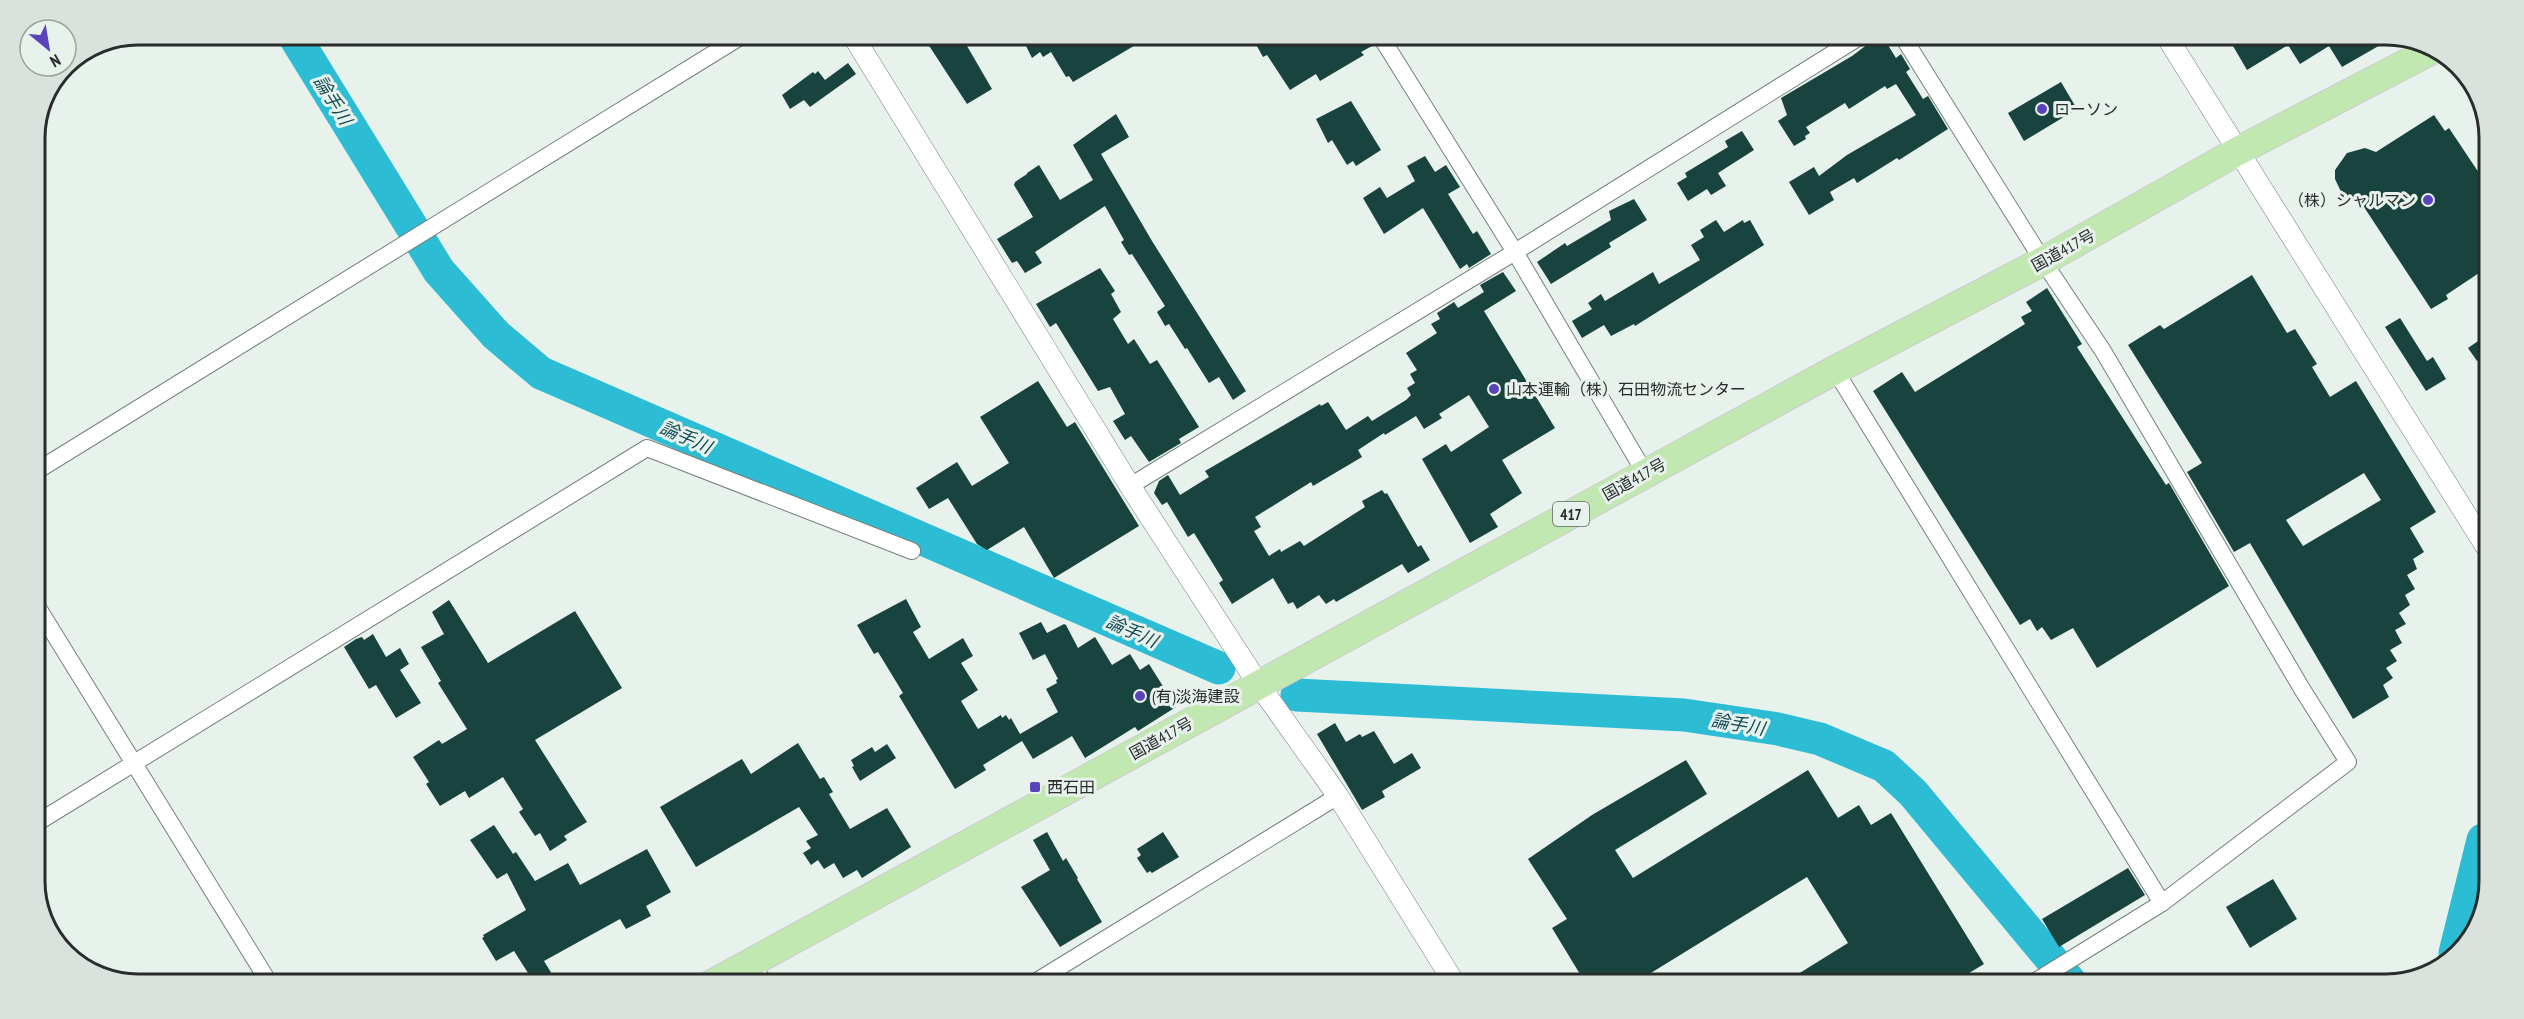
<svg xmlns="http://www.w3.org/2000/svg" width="2524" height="1019" viewBox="0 0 2524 1019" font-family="'PT Sans Narrow','Noto Sans JP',sans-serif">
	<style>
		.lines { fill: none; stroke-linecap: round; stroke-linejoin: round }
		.river { stroke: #2cbdd4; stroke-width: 33 }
		.building { fill: #19433f; fill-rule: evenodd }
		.minor-casing { stroke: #77807b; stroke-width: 18 }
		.tertiary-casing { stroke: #77807b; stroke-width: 22 }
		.trunk-casing { stroke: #ccc; stroke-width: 30 }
		.minor { stroke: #fff; stroke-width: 16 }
		.tertiary { stroke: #fff; stroke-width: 21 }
		.trunk { stroke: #c2e8b2; stroke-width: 28 }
		.poi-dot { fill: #5943bb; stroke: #e8f2ec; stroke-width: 2 }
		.labels { text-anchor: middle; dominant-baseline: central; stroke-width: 6; stroke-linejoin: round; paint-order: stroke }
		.shield { fill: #e8f2ec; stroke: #626764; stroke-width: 1.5 }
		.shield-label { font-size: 15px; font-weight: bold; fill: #292c2a }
		.poi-label { font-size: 16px; fill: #292c2a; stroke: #e8f2ec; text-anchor: start }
		.street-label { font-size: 16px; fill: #292c2a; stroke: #e8f2ec }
		.water-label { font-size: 18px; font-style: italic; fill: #104b55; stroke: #e8f2ec }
		.rim { fill: none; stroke: #292c2a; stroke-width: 3 }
	</style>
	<rect width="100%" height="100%" fill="#e8f2ec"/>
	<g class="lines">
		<g class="river">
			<path d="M293 34 439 271 496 335 541 373 1219 668"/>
			<path d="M1297 695 1684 715 1778 729 1820 739 1884 766 1913 793 2072 984"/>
			<path d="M2455 953 2483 840"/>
		</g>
	</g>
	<g class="building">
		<path d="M938 34H960L992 89 967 104 926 41Z"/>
		<path d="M1020 34H1154L1073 82 1069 76 1066 77 1051 52 1043 57 1040 52 1032 58Z"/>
		<path d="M1250 34H1365L1372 46 1361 52 1364 55 1320 81 1316 74 1290 90 1267 55 1263 57Z"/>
		<path d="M2226 34H2386L2396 36 2342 67 2329 46 2300 64 2288 45 2247 70Z"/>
		<path d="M1883 37 1896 58 1901 54 1910 69 1906 72 1923 99 1928 96 1948 129 1899 160 1897 158 1857 183 1854 178 1830 192 1834 200 1809 215 1789 182 1814 167 1819 176 1847 155 1916 115 1896 84 1887 89 1885 86 1849 109 1845 103 1806 127 1810 133 1805 136 1806 139 1794 146 1778 121 1787 115 1781 98 1852 56 1872 41 1873 43Z"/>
		<path d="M848 63 856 74 810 107 804 100 790 109 782 95 813 72 815 74 818 71 825 80Z"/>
		<path d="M2061 82 2077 109 2024 141 2008 113Z"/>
		<path d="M1351 101 1381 150 1356 166 1353 161 1347 165 1332 140 1328 143 1316 119Z"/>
		<path d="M1116 114 1129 137 1101 154 1152 241 1246 391 1233 400 1219 377 1209 383 1187 348 1185 349 1169 324 1165 326 1157 312 1165 306 1132 254 1129 255 1121 242 1124 240 1105 206 1035 252 1042 263 1025 273 1017 261 1012 263 997 239 1033 217 1014 185 1015 182 1027 174V173L1039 165 1060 200 1093 180 1073 145Z"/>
		<path d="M2434 115 2445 131 2449 128 2489 188 2488 267 2446 295 2448 299 2431 309 2362 204 2343 196 2335 179V170L2347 153 2365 148 2376 152Z"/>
		<path d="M1742 131 1754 150 1718 173 1726 186 1711 195 1707 189 1688 201 1677 183 1687 177 1685 173 1728 147 1725 141Z"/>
		<path d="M1425 156 1435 172 1446 165 1460 187 1448 194 1473 234 1477 231 1491 254 1469 268 1467 264 1460 269 1423 208 1384 234 1363 198 1380 187 1387 198 1415 181 1407 166Z"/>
		<path d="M1634 199 1647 220 1609 243 1611 247 1551 284 1537 262 1565 243 1567 246 1611 220 1609 211Z"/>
		<path d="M1716 220 1724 232 1743 220 1744 223 1750 220 1764 245 1635 326 1634 324 1611 336 1604 325 1582 338 1572 321 1592 309 1588 303 1601 294 1605 301 1653 272 1659 284 1700 260 1691 245 1704 237 1700 230Z"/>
		<path d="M1100 268 1115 291 1111 294 1121 312 1113 319 1128 344 1134 339 1150 364 1157 360 1199 427 1179 439 1181 443 1149 462 1131 436 1125 440 1113 421 1125 414 1110 387 1098 391 1056 323 1050 327 1036 304Z"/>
		<path d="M1503 272 1516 291 1484 311 1555 428 1502 460 1522 493 1490 514 1498 527 1470 543 1422 459 1446 444 1451 452 1489 427 1469 395 1439 414 1442 418 1424 429 1416 416 1385 435 1384 433 1358 450 1362 457 1313 486 1311 482 1255 517 1261 527 1254 531 1269 556 1280 549 1281 552 1300 541 1304 546 1365 507 1362 501 1382 490 1385 494 1387 493 1418 547 1421 545 1430 560 1408 573 1402 564 1336 602 1334 599 1326 604 1319 595 1297 609 1293 602 1288 604 1273 578 1232 604 1219 583 1223 580 1194 533 1188 537 1167 502 1162 505 1154 493 1159 481 1168 475 1180 495 1209 477 1205 471 1320 404 1321 406 1328 402 1346 430 1368 416 1372 421 1406 400 1411 395 1407 388 1415 383 1410 374 1417 370 1406 353 1437 333 1431 324 1440 319 1437 313 1454 302 1458 308 1484 292 1480 285Z"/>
		<path d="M2252 275 2287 333 2295 329 2317 364 2312 367 2330 397 2356 381 2436 512 2410 528 2424 552 2413 559 2417 569 2407 575 2415 589 2405 595 2410 605 2399 613 2406 624 2395 630 2402 643 2390 650 2397 661 2386 668 2393 678 2383 685 2389 697 2353 719 2250 543 2234 552 2187 472 2202 463 2128 345 2160 325 2164 329ZM2364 473 2381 500 2303 546 2286 520Z"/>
		<path d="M2047 288 2082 344 2077 347 2166 485 2169 483 2229 586 2097 668 2073 628 2051 640 2042 627 2037 631 2030 619 2020 625 1873 391 1902 372 1915 392 2025 324 2021 317 2032 311 2026 302Z"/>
		<path d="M2400 318 2427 361 2433 357 2446 379 2426 391 2385 327Z"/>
		<path d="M2481 339 2487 347V355L2477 361 2468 348Z"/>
		<path d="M1038 381 1067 427 1075 422 1139 526 1054 578 1024 527 987 550 977 544 948 498 929 509 916 488 957 462 972 486 1009 463 980 417Z"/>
		<path d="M906 599 921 627 913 632 929 659 963 638 973 656 961 663 978 690 961 701 978 729 1001 715 1002 718 1006 715 1009 720 1011 718 1020 734 1058 712 1046 689 1057 683 1056 680 1058 679 1045 654 1033 660 1019 633 1041 622 1047 633 1064 624 1066 625 1078 648 1095 637 1112 665 1130 654 1140 670 1149 664 1176 707 1138 731 1135 727 1085 758 1072 736 1033 759 1022 741 983 765 986 770 955 789 899 696 903 693 878 652 874 654 857 625Z"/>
		<path d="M449 600 488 663 575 611 622 688 535 740 587 822 564 836 567 840 550 851 540 833 535 836 519 812 523 809 503 777 469 798 465 791 440 806 426 784 429 782 413 757 439 740 442 744 467 729 438 683 441 681 421 647 444 634 432 612Z"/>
		<path d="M373 634 386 657 400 648 409 664 400 670 421 703 396 718 376 685 369 689 344 647 356 639 362 637 364 640Z"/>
		<path d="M1335 723 1346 742 1360 734 1362 737 1374 731 1394 764 1412 753 1421 768 1382 791 1385 797 1362 810 1317 734Z"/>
		<path d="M798 743 820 779 824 777 833 792 829 794 850 829 887 808 911 847 862 878 857 870 843 878 834 863 824 869 818 860 811 865 803 853 811 848 806 841 818 835 799 807 696 867 660 807 742 759 751 774Z"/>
		<path d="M887 744 896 758 860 781 852 767 854 766 851 760 872 747 875 752Z"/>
		<path d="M1686 760 1707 794 1615 850 1633 878 1808 770 1838 818 1859 805 1871 825 1891 813 1984 964 1951 984H1782L1848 943 1807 877 1633 984H1586L1552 928 1567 919 1528 859 1592 815Z"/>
		<path d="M494 825 513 854 516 852 535 881 568 863 580 885 647 849 671 892 646 906 651 916 626 929 620 919 544 961 558 984H535L514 951 496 961 482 938 484 937 483 935 526 910 507 873 497 879 470 840Z"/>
		<path d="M1047 832 1063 861 1066 858 1078 878 1077 879 1102 922 1060 947 1021 887 1050 870 1033 840Z"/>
		<path d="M1163 832 1179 857 1152 873 1150 871 1147 873 1137 858 1141 855 1137 849Z"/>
		<path d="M2128 868 2145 895 2059 947 2042 919Z"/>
		<path d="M2273 879 2297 919 2250 948 2226 907Z"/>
	</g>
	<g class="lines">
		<defs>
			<g id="minor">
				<path d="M1379 34 1515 252 1645 473"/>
				<path d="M1901 34 2043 261 2103 351 2302 689 2348 762 2162 903 2031 984"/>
				<path d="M1835 370 2162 903"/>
				<path d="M35 472 745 34"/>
				<path d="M1130 486 1515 252 1864 34"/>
				<path d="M35 603 270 984"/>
				<path d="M35 824 647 448 912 551"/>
				<path d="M750 964 766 984"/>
				<path d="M1032 984 1338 796"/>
			</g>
			<g id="tertiary">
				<path d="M852 34 1130 486 1259 685 1338 796 1455 984"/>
				<path d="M2165 34 2485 545"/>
			</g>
			<path id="trunk" d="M712 984 1835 370 2043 261 2238 151 2434 49"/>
		</defs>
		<use href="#minor" class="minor-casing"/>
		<use href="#tertiary" class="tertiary-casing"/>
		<use href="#trunk" class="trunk-casing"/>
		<use href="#minor" class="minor"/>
		<use href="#tertiary" class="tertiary"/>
		<use href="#trunk" class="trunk"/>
	</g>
	<g class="poi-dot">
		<circle cx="2042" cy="109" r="6"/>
		<circle cx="2428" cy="200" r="6"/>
		<circle cx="1494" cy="389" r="6"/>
		<circle cx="1140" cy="696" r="6"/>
		<rect x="1029" y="781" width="12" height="12" rx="3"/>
	</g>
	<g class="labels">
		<rect class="shield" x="1553" y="502" width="36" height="24" rx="4.5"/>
		<g class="shield-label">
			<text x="1571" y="514">417</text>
		</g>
		<g class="poi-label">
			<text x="2054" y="109">ローソン</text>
			<text x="2416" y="200" text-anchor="end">（株）シャルマン</text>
			<text x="1506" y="389">山本運輸（株）石田物流センター</text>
			<text x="1152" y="696">(有)淡海建設</text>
			<text x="1047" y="787">西石田</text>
		</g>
		<g class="street-label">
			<text transform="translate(2063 250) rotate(-29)">国道417号</text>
			<text transform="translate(1634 479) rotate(-29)">国道417号</text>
			<text transform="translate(1161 738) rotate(-29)">国道417号</text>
		</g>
		<g class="water-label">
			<text transform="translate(333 100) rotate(58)">論手川</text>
			<text transform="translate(686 437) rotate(24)">論手川</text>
			<text transform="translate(1132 631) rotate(24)">論手川</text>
			<text transform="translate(1738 724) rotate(10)">論手川</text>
		</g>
	</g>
	<path d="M0 0H2524V1019H0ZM138 45H2386A93 93 0 0 1 2479 138V881A93 93 0 0 1 2386 974H138A93 93 0 0 1 45 881V138A93 93 0 0 1 138 45Z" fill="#d9e2dc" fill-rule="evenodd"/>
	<path class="rim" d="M138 45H2386A93 93 0 0 1 2479 138V881A93 93 0 0 1 2386 974H138A93 93 0 0 1 45 881V138A93 93 0 0 1 138 45Z"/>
	<g transform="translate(48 48) rotate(150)"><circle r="28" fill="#e8f2ec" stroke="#9ca39e" stroke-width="1.5"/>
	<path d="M0-4.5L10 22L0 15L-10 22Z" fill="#5943bb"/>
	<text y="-9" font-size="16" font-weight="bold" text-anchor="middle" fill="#292c2a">N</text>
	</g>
</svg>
